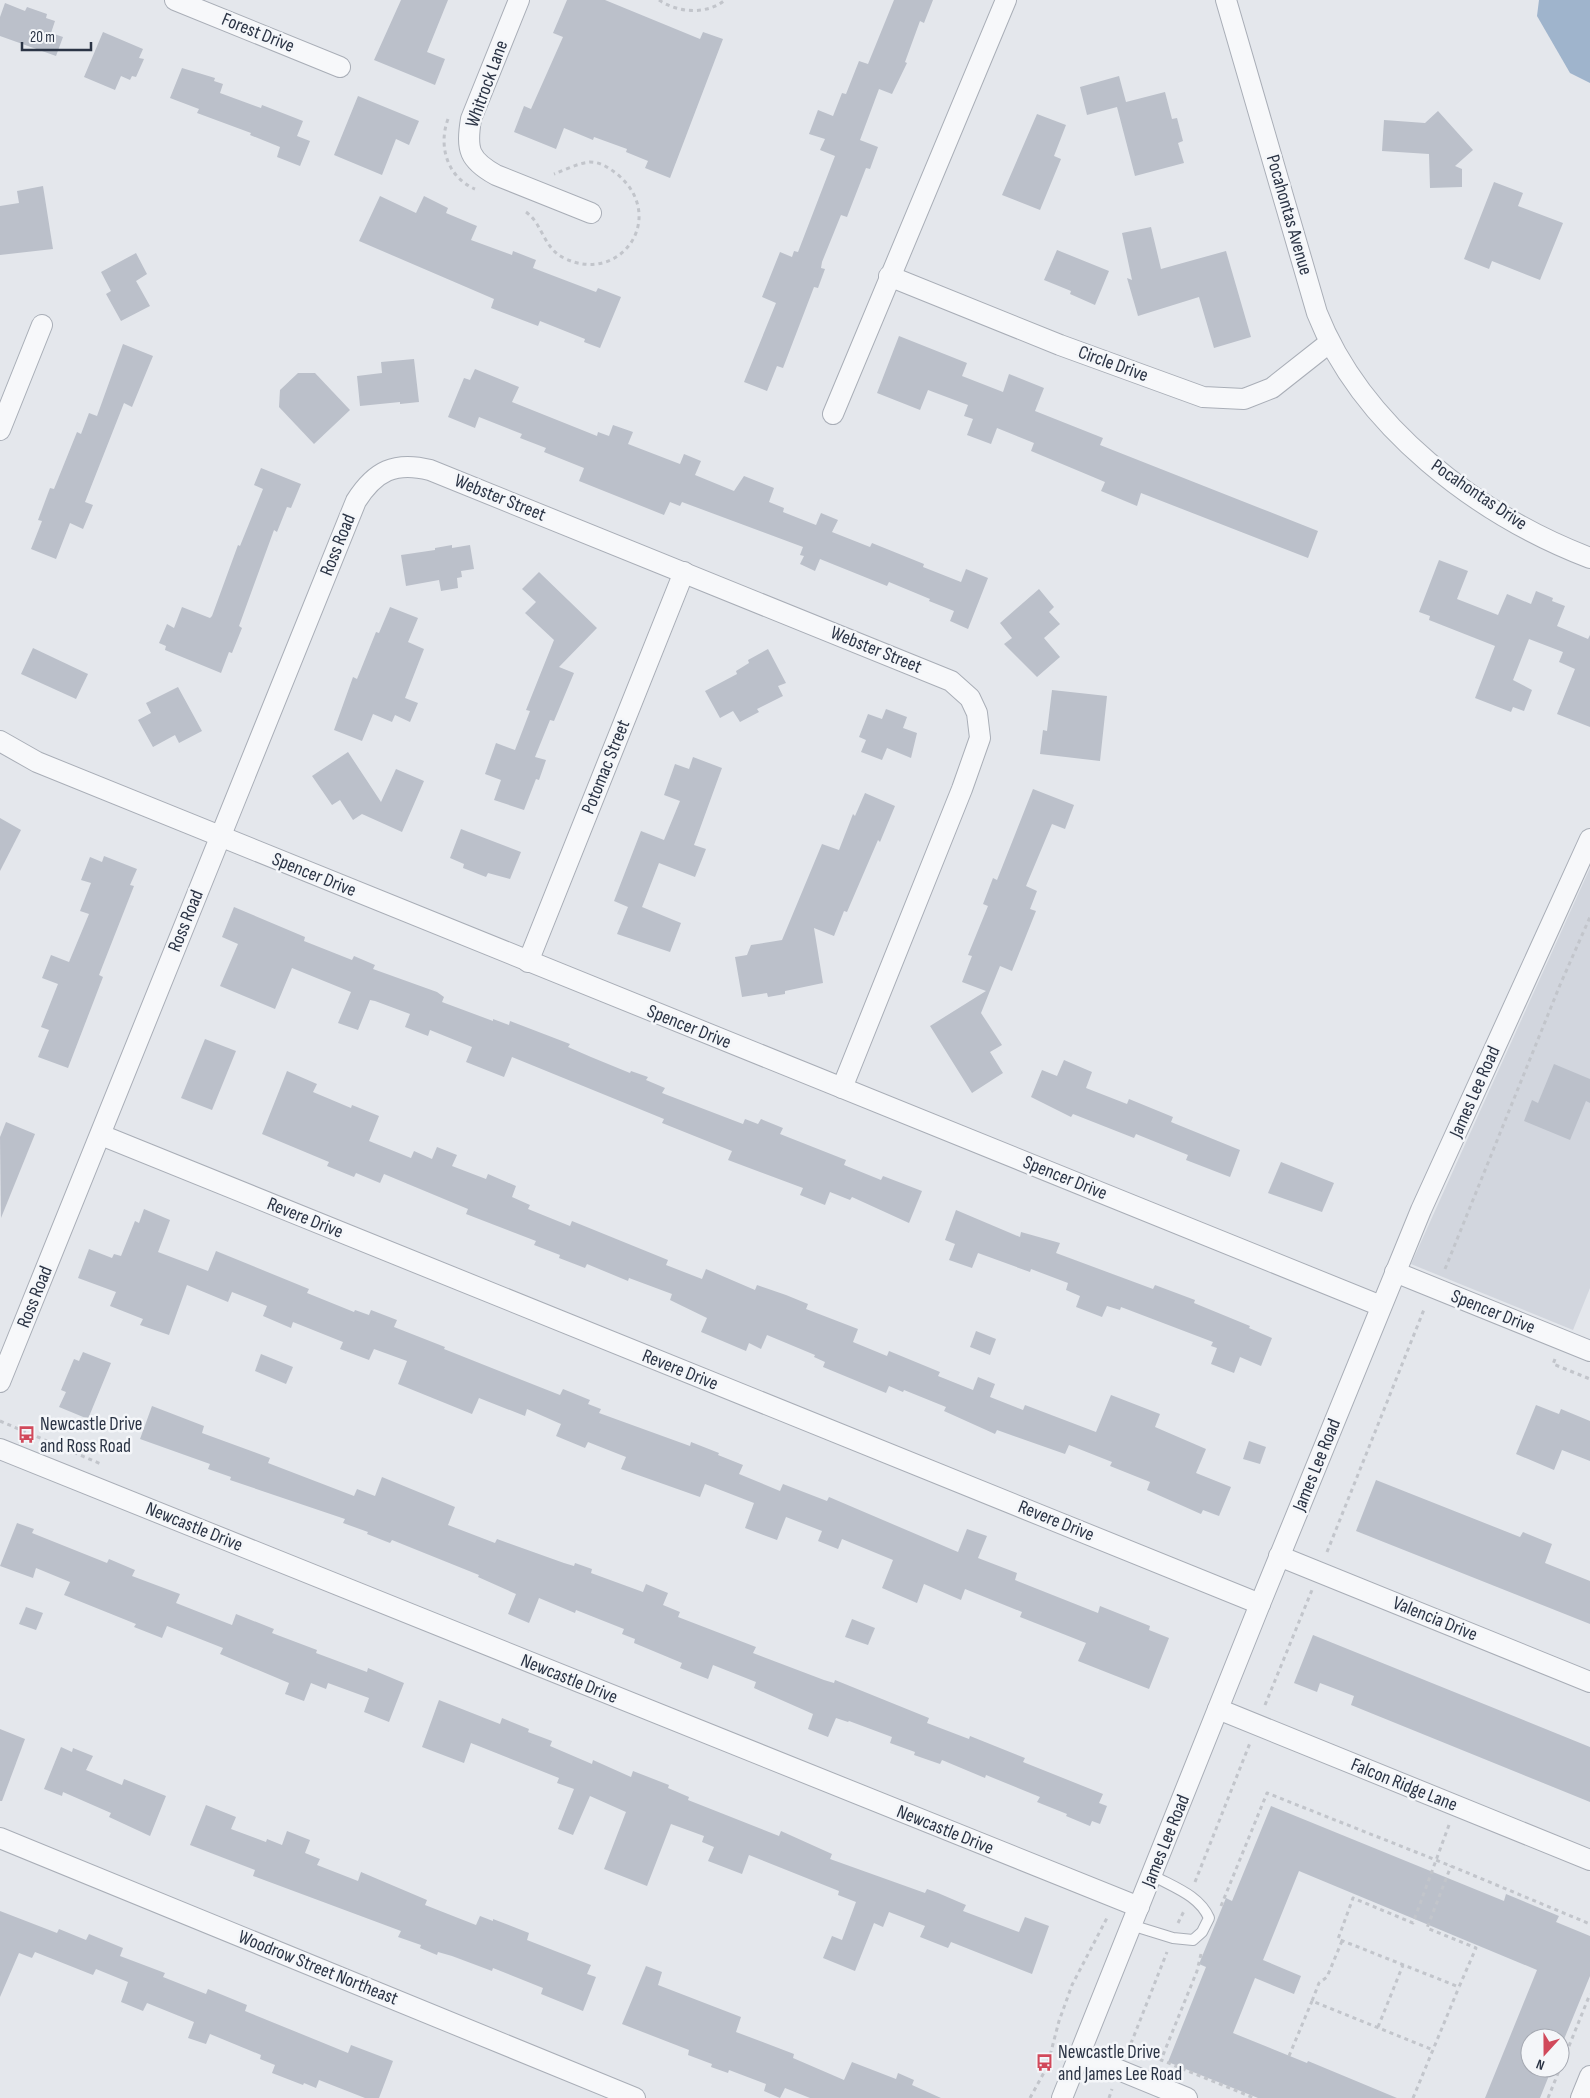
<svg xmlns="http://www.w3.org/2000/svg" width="1590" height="2098" viewBox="0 0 1590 2098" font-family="'Sofia Sans Condensed',sans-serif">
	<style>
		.built { fill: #d2d6de }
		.water { fill: #9fb4cc }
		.building { fill: #bbc0ca }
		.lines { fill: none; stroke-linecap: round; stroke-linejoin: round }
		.service-casing { stroke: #a9aeb7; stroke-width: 12 }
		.minor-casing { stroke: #a9aeb7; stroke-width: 22 }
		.path { stroke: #c2c5cb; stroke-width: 3; stroke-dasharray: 4 4; stroke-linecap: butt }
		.service { stroke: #f7f8fa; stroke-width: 10 }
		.minor { stroke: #f7f8fa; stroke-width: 20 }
		.labels { text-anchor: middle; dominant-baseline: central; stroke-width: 5; stroke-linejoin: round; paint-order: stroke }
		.street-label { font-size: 19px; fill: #2b3445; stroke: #f4f6f9 }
		.poi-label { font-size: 19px; fill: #2b3445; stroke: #f4f6f9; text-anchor: start }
	</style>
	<rect width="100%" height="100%" fill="#e4e7ec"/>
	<path class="built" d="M1590 868V1288L1573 1330 1411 1264Z"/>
	<path class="water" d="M1539 0H1590V83L1570 73 1537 16Z"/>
	<g class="building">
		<path d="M401 0H448L427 52 445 59 435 85 374 60Z"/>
		<path d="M567 0H605L700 39 703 32 723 39 670 178 645 168 648 161 626 152 627 149 594 137 593 140 564 128 556 149 514 132 524 106 531 109 563 37 553 33Z"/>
		<path d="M894 0H933L924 23 920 21 905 62 907 63 892 94 879 89 860 140 878 147 870 169 866 168 847 217 841 215 822 262 821 268 825 269 818 288 814 287 783 368 777 366 767 391 744 382 776 303 762 297 780 252 792 257 794 251 798 252 835 156 820 150 825 139 809 134 818 110 833 116 842 93 846 94 859 61 868 64Z"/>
		<path d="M5 3 25 11 27 7 47 14 46 18 55 21 51 33 63 37 56 56 0 36V17Z"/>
		<path d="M103 32 143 49 139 58 144 59 136 77 132 76 130 80 121 76 115 90 84 77Z"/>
		<path d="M182 68 215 78 214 81 223 84 220 93 261 108 262 105 303 121 297 136 310 141 300 166 277 157 280 147 250 135 251 133 197 113 199 109 170 98Z"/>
		<path d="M1119 76 1126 102 1165 92 1172 119 1177 118 1183 141 1178 143 1184 163 1135 176 1117 107 1087 115 1080 87Z"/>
		<path d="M358 96 419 121 409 145 396 139 382 175 334 155Z"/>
		<path d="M1438 111 1473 150 1455 166 1462 169V187L1430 188 1429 154 1382 151 1384 120 1425 123Z"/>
		<path d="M1037 114 1066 125 1054 156 1061 159 1040 210 1002 195Z"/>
		<path d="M1494 182 1523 193 1518 206 1563 223 1540 280 1492 261 1489 269 1464 259Z"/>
		<path d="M43 186 53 249 0 255V206L19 203 17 191Z"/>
		<path d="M380 196 416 213 424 196 448 208 446 213 477 226 471 240 512 255 513 251 536 260 533 268 596 292 598 288 621 297 600 348 584 342 585 339 540 321 538 326 491 308 494 299 359 241Z"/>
		<path d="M1151 227 1161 269 1226 251 1251 337 1214 348 1199 297 1138 316 1127 278 1132 280 1122 233Z"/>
		<path d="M1057 250 1109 271 1095 305 1070 294 1071 291 1044 280Z"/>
		<path d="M136 253 147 274 136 281 150 306 121 321 106 294 111 291 101 272Z"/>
		<path d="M899 336 967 363 962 376 1003 392 1009 374 1044 388 1035 411 1103 438 1100 445 1318 531 1308 558 1141 493 1137 506 1101 491 1105 482 1031 451 1034 443 997 428 991 444 967 435 973 419 964 416 968 405 928 390 920 410 877 393Z"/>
		<path d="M123 344 153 356 132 407 124 403 85 502 93 505 83 529 70 523 56 559 31 549 42 521 38 520 50 488 54 489 77 432 81 434 89 413 97 416Z"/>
		<path d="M414 359 419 402 400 404V402L360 406 357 376 382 373 381 362Z"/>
		<path d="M475 369 519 387 512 402 597 436 598 432 609 436 613 425 633 432 628 444 680 464 684 454 701 461 695 475 734 491 744 476 774 488 769 502 784 508 783 512 816 525 821 513 838 520 832 532 870 547 872 543 924 564 923 567 961 582 966 569 988 578 968 629 950 621 954 611 929 601 930 599 889 582 887 586 820 559 815 571 800 564 804 556 800 555 803 547 682 502 680 506 670 502 664 515 579 481 584 468 544 452 546 448 520 438 522 434 479 417 475 428 448 417 464 378 470 380Z"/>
		<path d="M298 373H315L350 410 314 444 279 407 280 390Z"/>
		<path d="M261 468 301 484 291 508 287 507 277 532 274 530 239 626 242 628 232 653 229 652 221 673 165 650 166 646 159 643 167 624 174 628 182 607 210 618 212 616 238 545 240 546 263 489 254 485Z"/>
		<path d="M452 545V548L470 545 474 569 461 571 462 577 457 578 458 588 441 591 439 580 406 586 401 555 435 550V548Z"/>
		<path d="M1439 560 1468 571 1457 599 1498 615 1507 594 1531 604 1536 591 1553 598 1552 601 1565 606 1557 626 1588 639 1590 635V727L1557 714 1575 669 1559 662 1563 652 1529 639 1513 680 1532 690 1524 711 1513 707 1511 712 1475 698 1495 646 1429 620 1430 616 1419 612Z"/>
		<path d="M539 572 597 628 559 667 574 673 554 721 550 720 535 757 546 760 539 780 536 779 524 810 494 800 501 780 485 774 496 743 515 750 530 711 526 710 554 640 525 613 536 602 522 589Z"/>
		<path d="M1039 589 1054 607 1049 612 1060 624 1044 638 1060 657 1037 677 1004 644 1012 638 1000 623Z"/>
		<path d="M390 607 418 618 408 642 424 649 405 698 418 703 410 722 395 715 392 722 373 714 362 741 334 730 353 677 357 679 376 632 379 633Z"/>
		<path d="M33 648 88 674 76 699 21 674Z"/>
		<path d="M768 649 786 683 778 686 783 696 757 709 759 712 740 722 733 711 720 718 705 691 737 674 736 671 749 663 748 660Z"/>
		<path d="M178 687 202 731 179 743 175 735 153 747 138 720 151 713 146 703Z"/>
		<path d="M1052 690 1107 696 1100 761 1040 754 1043 730 1047 731Z"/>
		<path d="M886 709 907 717 903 728 917 733 911 758 887 748 882 760 861 752 866 740 859 737 868 714 882 719Z"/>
		<path d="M348 752 381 802 396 769 424 781 402 832 362 814 353 820 340 800 332 805 312 776Z"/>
		<path d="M693 757 722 768 694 845 706 849 695 877 659 863 642 907 681 923 670 952 617 934 628 907 614 901 641 831 664 840 680 801 664 795 675 764 689 769Z"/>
		<path d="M1033 789 1074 805 1065 829 1052 824 1026 886 1037 891 1030 909 1036 911 1012 971 1000 966 981 1013 1002 1045 990 1052 1003 1073 972 1093 930 1026 986 991 962 982 972 956 968 955 988 906 983 904 993 878 997 880Z"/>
		<path d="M865 793 895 806 880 842 878 840 847 912 844 911 834 936 814 928 823 983 785 991V994L768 997 767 993 742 997 735 957 747 955 751 945 782 940 822 844 839 850 853 814 855 816Z"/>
		<path d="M0 818 21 830 0 871Z"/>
		<path d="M461 829 521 852 510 879 488 873 486 877 463 868 464 864 450 858Z"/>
		<path d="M104 856 137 869 130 885 134 886 99 975 103 977 68 1068 38 1057 49 1030 41 1027 58 984 42 978 51 955 69 962 89 914 80 911 91 883 81 880 90 857 102 862Z"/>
		<path d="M234 907 305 937 304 941 352 960 354 956 375 965 373 969 437 992 444 997 442 1002 493 1021V1019L509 1025 510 1021 570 1044 568 1047 591 1057 630 1073 631 1071 648 1077 646 1080 665 1088 662 1093 743 1124 745 1119 758 1124 761 1119 783 1128 780 1134 846 1160 844 1165 881 1180 883 1176 922 1191 909 1223 852 1197 850 1200 830 1192 825 1205 800 1195 803 1188 728 1160 732 1151 662 1123 664 1119 512 1057 504 1077 466 1062 472 1047 430 1030 428 1036 405 1027 410 1014 375 1001 370 1000 358 1030 338 1023 351 992 292 968 275 1009 220 986 238 944 222 937Z"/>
		<path d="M205 1039 236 1051 212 1110 181 1098Z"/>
		<path d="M1064 1060 1092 1072 1086 1088 1127 1104 1129 1099 1173 1117 1171 1122 1240 1150 1230 1177 1186 1160 1188 1155 1136 1134 1134 1138 1073 1114 1071 1117 1031 1097 1042 1070 1057 1076Z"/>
		<path d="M1554 1064 1590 1079V1103L1586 1101 1570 1140 1524 1121 1532 1100 1538 1103Z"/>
		<path d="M287 1071 317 1084 313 1092 351 1108 352 1105 379 1116 369 1141 411 1158 414 1151 432 1159 437 1147 457 1155 452 1166 486 1179 488 1174 516 1186 512 1197 530 1205 528 1209 570 1226 572 1221 668 1260 666 1265 702 1279 706 1269 755 1290 757 1285 786 1295 808 1304 806 1309 858 1329 853 1342 887 1356 889 1351 940 1372 938 1376 973 1390 978 1377 995 1384 990 1397 1023 1410 1025 1405 1096 1432 1111 1395 1160 1414 1155 1427 1206 1449 1196 1473 1231 1487 1219 1516 1203 1510 1201 1514 1147 1490 1150 1482 1110 1466 1112 1462 1069 1445 1065 1454 997 1430 995 1434 944 1411 946 1407 904 1390 903 1392 889 1386 886 1393 823 1367 825 1362 814 1357 815 1355 767 1335 761 1349 749 1343 746 1351 701 1332 707 1318 670 1300 672 1294 629 1278 628 1281 587 1264 585 1268 559 1258 560 1255 534 1245 536 1241 466 1214 468 1209 384 1174 380 1183 356 1173 354 1177 327 1166 329 1162 262 1134Z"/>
		<path d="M6 1122 35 1134 1 1218 0 1137Z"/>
		<path d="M1281 1162 1334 1183 1322 1212 1268 1193Z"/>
		<path d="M144 1209 170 1220 158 1252 208 1271 216 1251 309 1289 307 1293 354 1312 355 1310 369 1315 371 1310 397 1320 394 1327 445 1347 444 1349 560 1395 563 1389 590 1400 588 1404 601 1409 599 1413 690 1446 691 1442 719 1453 718 1455 743 1465 739 1474 780 1491 783 1484 827 1501 829 1497 958 1552 967 1529 987 1536 978 1558 1017 1573 1015 1580 1098 1613 1100 1606 1150 1626 1149 1630 1169 1638 1149 1689 1078 1661 1086 1643 1020 1617 1022 1612 965 1589 961 1600 924 1584 917 1603 882 1588 893 1560 842 1539 838 1549 818 1541 822 1531 786 1517 777 1540 745 1528 754 1503 705 1484 700 1497 621 1469 626 1457 588 1442 585 1448 556 1436 561 1424 527 1409 525 1416 479 1398 472 1414 398 1384 407 1361 374 1349 369 1360 340 1349 343 1342 293 1322 291 1328 263 1316 267 1306 232 1292 228 1302 187 1285 169 1335 140 1325 143 1319 110 1306 116 1292 78 1278 89 1249 112 1258 114 1254 121 1256 135 1221 139 1223Z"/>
		<path d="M956 1210 1020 1237 1021 1232 1060 1243 1056 1253 1153 1289 1155 1285 1195 1300 1194 1303 1250 1326 1249 1328 1272 1338 1261 1366 1240 1357 1234 1373 1211 1364 1217 1348 1211 1346 1213 1342 1121 1307 1120 1310 1107 1306 1102 1317 1076 1307 1080 1296 1066 1290 1068 1283 1031 1269 1030 1272 978 1253 972 1268 949 1260 955 1244 945 1240Z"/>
		<path d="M976 1331 996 1339 990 1355 970 1347Z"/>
		<path d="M83 1352 111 1363 88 1419 59 1407 66 1392 61 1390 74 1359 79 1361Z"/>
		<path d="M261 1354 293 1367 286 1384 255 1371Z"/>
		<path d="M1536 1405 1559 1414 1561 1409 1590 1421V1461L1562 1450 1554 1470 1516 1454Z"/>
		<path d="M152 1406 204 1426 202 1433 270 1458 268 1463 354 1496 357 1489 375 1496 382 1477 455 1507 448 1525 495 1543 497 1539 564 1563 574 1566 575 1563 592 1569 591 1573 643 1592 646 1584 668 1593 663 1605 680 1612 678 1617 756 1647 753 1653 824 1680 834 1683 835 1680 929 1718 927 1723 969 1739 970 1736 1025 1758 1023 1762 1103 1794 1099 1803 1107 1806 1100 1824 1092 1821 1090 1826 1066 1816 1067 1814 1037 1802 1040 1797 986 1775 985 1778 942 1760 940 1764 914 1755 915 1752 890 1743 892 1737 849 1721 848 1722 836 1718 828 1737 808 1729 813 1714 754 1688 756 1682 713 1665 708 1679 680 1668 682 1663 634 1643 635 1639 622 1634 624 1629 576 1610 575 1613 539 1598 529 1623 508 1614 516 1594 478 1577 479 1575 392 1540 390 1543 367 1534 368 1532 343 1523 345 1519 230 1480 231 1477 208 1469 210 1464 140 1439Z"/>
		<path d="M1249 1441 1266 1447 1260 1464 1243 1459Z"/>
		<path d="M1376 1480 1520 1537 1523 1532 1552 1544 1545 1563 1590 1581V1624L1356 1531Z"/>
		<path d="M17 1523 34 1529 32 1533 107 1563 109 1559 135 1570 132 1576 180 1594 176 1603 232 1625 236 1614 274 1629 272 1633 317 1650 316 1653 367 1672 368 1668 404 1683 389 1722 364 1712 369 1698 328 1683 326 1689 311 1683 304 1701 285 1694 289 1683 220 1654 223 1648 167 1626 162 1638 134 1627 136 1624 64 1595 70 1582 36 1568 33 1578 0 1566Z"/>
		<path d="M26 1607 43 1613 36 1630 19 1624Z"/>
		<path d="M852 1619 875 1628 868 1645 845 1637Z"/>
		<path d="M1313 1635 1590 1747V1802L1351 1705 1354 1696 1320 1683 1317 1692 1294 1683Z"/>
		<path d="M439 1700 500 1724 502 1718 529 1729 528 1732 552 1741 550 1746 592 1764 593 1760 631 1777 633 1771 669 1785 668 1788 689 1797 688 1800 779 1836 781 1831 832 1854 830 1859 925 1893 927 1889 938 1893 966 1905 963 1911 1019 1932 1025 1917 1049 1926 1032 1974 951 1942 948 1948 920 1937 925 1926 889 1912 883 1927 874 1923 855 1971 823 1958 832 1936 842 1940 856 1902 838 1895 839 1891 749 1855 742 1874 708 1861 714 1847 702 1842 704 1836 671 1824 647 1886 604 1869 626 1812 590 1796 573 1835 558 1829 574 1789 557 1783 559 1778 471 1743 464 1763 422 1747Z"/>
		<path d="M0 1729 25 1739 2 1801H0Z"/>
		<path d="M61 1747 72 1752 73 1748 93 1756 86 1770 122 1785 124 1779 166 1796 150 1836 109 1817 111 1813 63 1792 62 1796 44 1789Z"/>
		<path d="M206 1805 236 1817 231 1829 266 1842 267 1839 282 1845 287 1831 310 1840 305 1853 320 1859 317 1865 358 1881 361 1872 427 1900 425 1905 476 1925 480 1916 493 1921V1919L529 1933 527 1940 591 1965 587 1974 596 1977 583 2011 541 1994 543 1988 493 1968 492 1971 452 1956 438 1952 437 1955 420 1948 421 1945 398 1937 401 1931 253 1876 255 1870 190 1845Z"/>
		<path d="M1271 1806 1504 1901 1506 1894 1559 1916 1556 1922 1590 1936V1976L1560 2049V2038H1530V2068H1552L1540 2098H1485L1537 1970 1299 1871 1263 1960 1301 1976 1294 1994 1255 1978 1233 2033 1307 2063 1308 2061 1397 2098H1258L1168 2062 1206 1967 1199 1964 1226 1898 1232 1901Z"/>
		<path d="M0 1911 57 1933 59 1929 86 1940 89 1934 123 1948 120 1956 165 1973 163 1977 206 1994 208 1989 247 2005 245 2011 348 2053 351 2045 393 2061 379 2098H365L319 2080 316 2088 304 2083 303 2085 272 2073 275 2065 260 2059 261 2055 210 2034 206 2044 188 2038 194 2022 147 2003 143 2011 121 2002 128 1982 96 1969 93 1975 35 1952 32 1958 19 1953 0 1997Z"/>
		<path d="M646 1966 662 1972 658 1985 741 2017 736 2032 794 2054 793 2058 844 2080 852 2062 896 2079 898 2073 914 2080 912 2085 941 2098H810L785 2088 780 2098 764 2091 766 2084 729 2070 728 2073 711 2067 712 2064 688 2055 689 2050 622 2024Z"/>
	</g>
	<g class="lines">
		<defs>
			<path id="service" d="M1131 1925 1173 1938 1193 1940 1202 1932 1209 1918C1199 1895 1173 1887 1152 1875"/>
			<g id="minor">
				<path d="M175 0 340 67"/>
				<path d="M519 0 471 119C466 150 469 160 496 175L591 213"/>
				<path d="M1226 0 1317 313C1362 427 1478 515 1590 558"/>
				<path d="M889 276 1060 345 1203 397 1244 399 1272 388 1329 343"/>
				<path d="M833 414 1006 0"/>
				<path d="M0 430 42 325"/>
				<path d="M0 741 37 762 1381 1306"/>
				<path d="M528 962 684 572"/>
				<path d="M101 1135 1260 1604"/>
				<path d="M1395 1272 1590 1351"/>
				<path d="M0 1382 356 501C375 471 395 461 430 470L951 681 970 698 977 713 980 738 962 789 842 1088"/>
				<path d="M0 1449 1139 1907"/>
				<path d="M1279 1556 1590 1682"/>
				<path d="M1218 1709 1590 1860"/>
				<path d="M0 1838 635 2098"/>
				<path d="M1080 2054 1187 2098"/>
				<path d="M1062 2098 1260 1604 1421 1210 1590 839"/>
				<path d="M1581 2098 1590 2076"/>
			</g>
		</defs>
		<use href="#service" class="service-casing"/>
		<use href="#minor" class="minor-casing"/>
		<g class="path">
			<path d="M659 0C678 13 707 15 725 0"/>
			<path d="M448 119C438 146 447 177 475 189"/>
			<path d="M526 212C543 224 543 248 564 258 620 286 669 217 617 174 609 168 601 162 590 162 578 163 565 170 554 174"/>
			<path d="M1445 1269 1560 985 1590 917"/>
			<path d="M1555 1359 1553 1364 1590 1379"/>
			<path d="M0 1421 101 1464"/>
			<path d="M1327 1552 1425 1307"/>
			<path d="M1265 1705 1312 1590"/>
			<path d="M1449 1825 1413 1923 1353 1898 1338 1939 1459 1987 1476 1948 1427 1928 1451 1866"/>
			<path d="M1195 1882 1250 1743"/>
			<path d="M1221 1906 1267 1793 1451 1866 1590 1924"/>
			<path d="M1178 1923 1184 1911"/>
			<path d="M1342 1941 1327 1977 1319 1983 1312 2001 1433 2050"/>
			<path d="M1201 1954 1197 1971 1161 2060 1254 2098"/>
			<path d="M1378 2027 1403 1965"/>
			<path d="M1128 2051 1167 1952"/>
			<path d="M1289 2056 1312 2001"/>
			<path d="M1030 2098 1047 2067 1059 2021 1072 1985 1108 1916"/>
			<path d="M1109 2098 1112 2089"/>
			<path d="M1413 2098 1459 1987"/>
			<path d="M1548 2098 1590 1994"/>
		</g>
		<use href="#service" class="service"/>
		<use href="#minor" class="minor"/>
	</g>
	<defs>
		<symbol id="bus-bare" viewBox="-9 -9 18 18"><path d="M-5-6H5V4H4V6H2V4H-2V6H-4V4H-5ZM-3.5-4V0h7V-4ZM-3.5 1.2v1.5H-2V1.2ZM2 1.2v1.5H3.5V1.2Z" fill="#d1495b" stroke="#f4f6f9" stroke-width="2.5" paint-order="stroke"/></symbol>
	</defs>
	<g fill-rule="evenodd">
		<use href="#bus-bare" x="14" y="1422" width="25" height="25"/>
		<use href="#bus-bare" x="1032" y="2050" width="25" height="25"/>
	</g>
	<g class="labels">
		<g class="street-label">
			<text transform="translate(258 33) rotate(22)">Forest Drive</text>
			<text transform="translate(487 84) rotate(-70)">Whitrock Lane</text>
			<text transform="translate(1289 215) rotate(74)">Pocahontas Avenue</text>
			<text transform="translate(1113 364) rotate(20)">Circle Drive</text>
			<text transform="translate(1479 495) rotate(34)">Pocahontas Drive</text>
			<text transform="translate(500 498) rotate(22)">Webster Street</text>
			<text transform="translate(338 545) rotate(-68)">Ross Road</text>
			<text transform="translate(876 650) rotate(22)">Webster Street</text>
			<text transform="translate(606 767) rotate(-68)">Potomac Street</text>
			<text transform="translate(314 875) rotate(22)">Spencer Drive</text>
			<text transform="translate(186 921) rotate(-68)">Ross Road</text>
			<text transform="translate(689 1027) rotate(22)">Spencer Drive</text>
			<text transform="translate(1475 1092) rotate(-66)">James Lee Road</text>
			<text transform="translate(1065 1178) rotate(22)">Spencer Drive</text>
			<text transform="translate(305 1218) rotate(22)">Revere Drive</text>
			<text transform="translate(35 1297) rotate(-68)">Ross Road</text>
			<text transform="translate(1493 1312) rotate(22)">Spencer Drive</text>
			<text transform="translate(680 1370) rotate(22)">Revere Drive</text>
			<text transform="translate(1317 1465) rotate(-68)">James Lee Road</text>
			<text transform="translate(1056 1521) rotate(22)">Revere Drive</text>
			<text transform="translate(194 1527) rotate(22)">Newcastle Drive</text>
			<text transform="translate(1435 1619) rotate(22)">Valencia Drive</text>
			<text transform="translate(569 1679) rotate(22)">Newcastle Drive</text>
			<text transform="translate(1404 1785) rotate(22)">Falcon Ridge Lane</text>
			<text transform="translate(945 1830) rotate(22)">Newcastle Drive</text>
			<text transform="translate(1166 1841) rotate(-68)">James Lee Road</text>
			<text transform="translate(318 1968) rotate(22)">Woodrow Street Northeast</text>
		</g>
		<g class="poi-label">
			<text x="40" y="1424">Newcastle Drive<tspan x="40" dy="22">and Ross Road</tspan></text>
			<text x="1058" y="2052">Newcastle Drive<tspan x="1058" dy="22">and James Lee Road</tspan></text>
		</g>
	</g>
	<g transform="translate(1545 2053) rotate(201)"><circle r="24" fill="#f4f6f9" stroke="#a4a8b1"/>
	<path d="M0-4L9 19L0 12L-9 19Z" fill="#d1495b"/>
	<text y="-8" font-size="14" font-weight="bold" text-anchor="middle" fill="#2b3445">N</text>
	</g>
	<path d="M22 42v8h69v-8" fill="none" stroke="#2b3445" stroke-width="2.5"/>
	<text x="30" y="42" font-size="15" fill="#2b3445" stroke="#f4f6f9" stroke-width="4" paint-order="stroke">20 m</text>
</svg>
